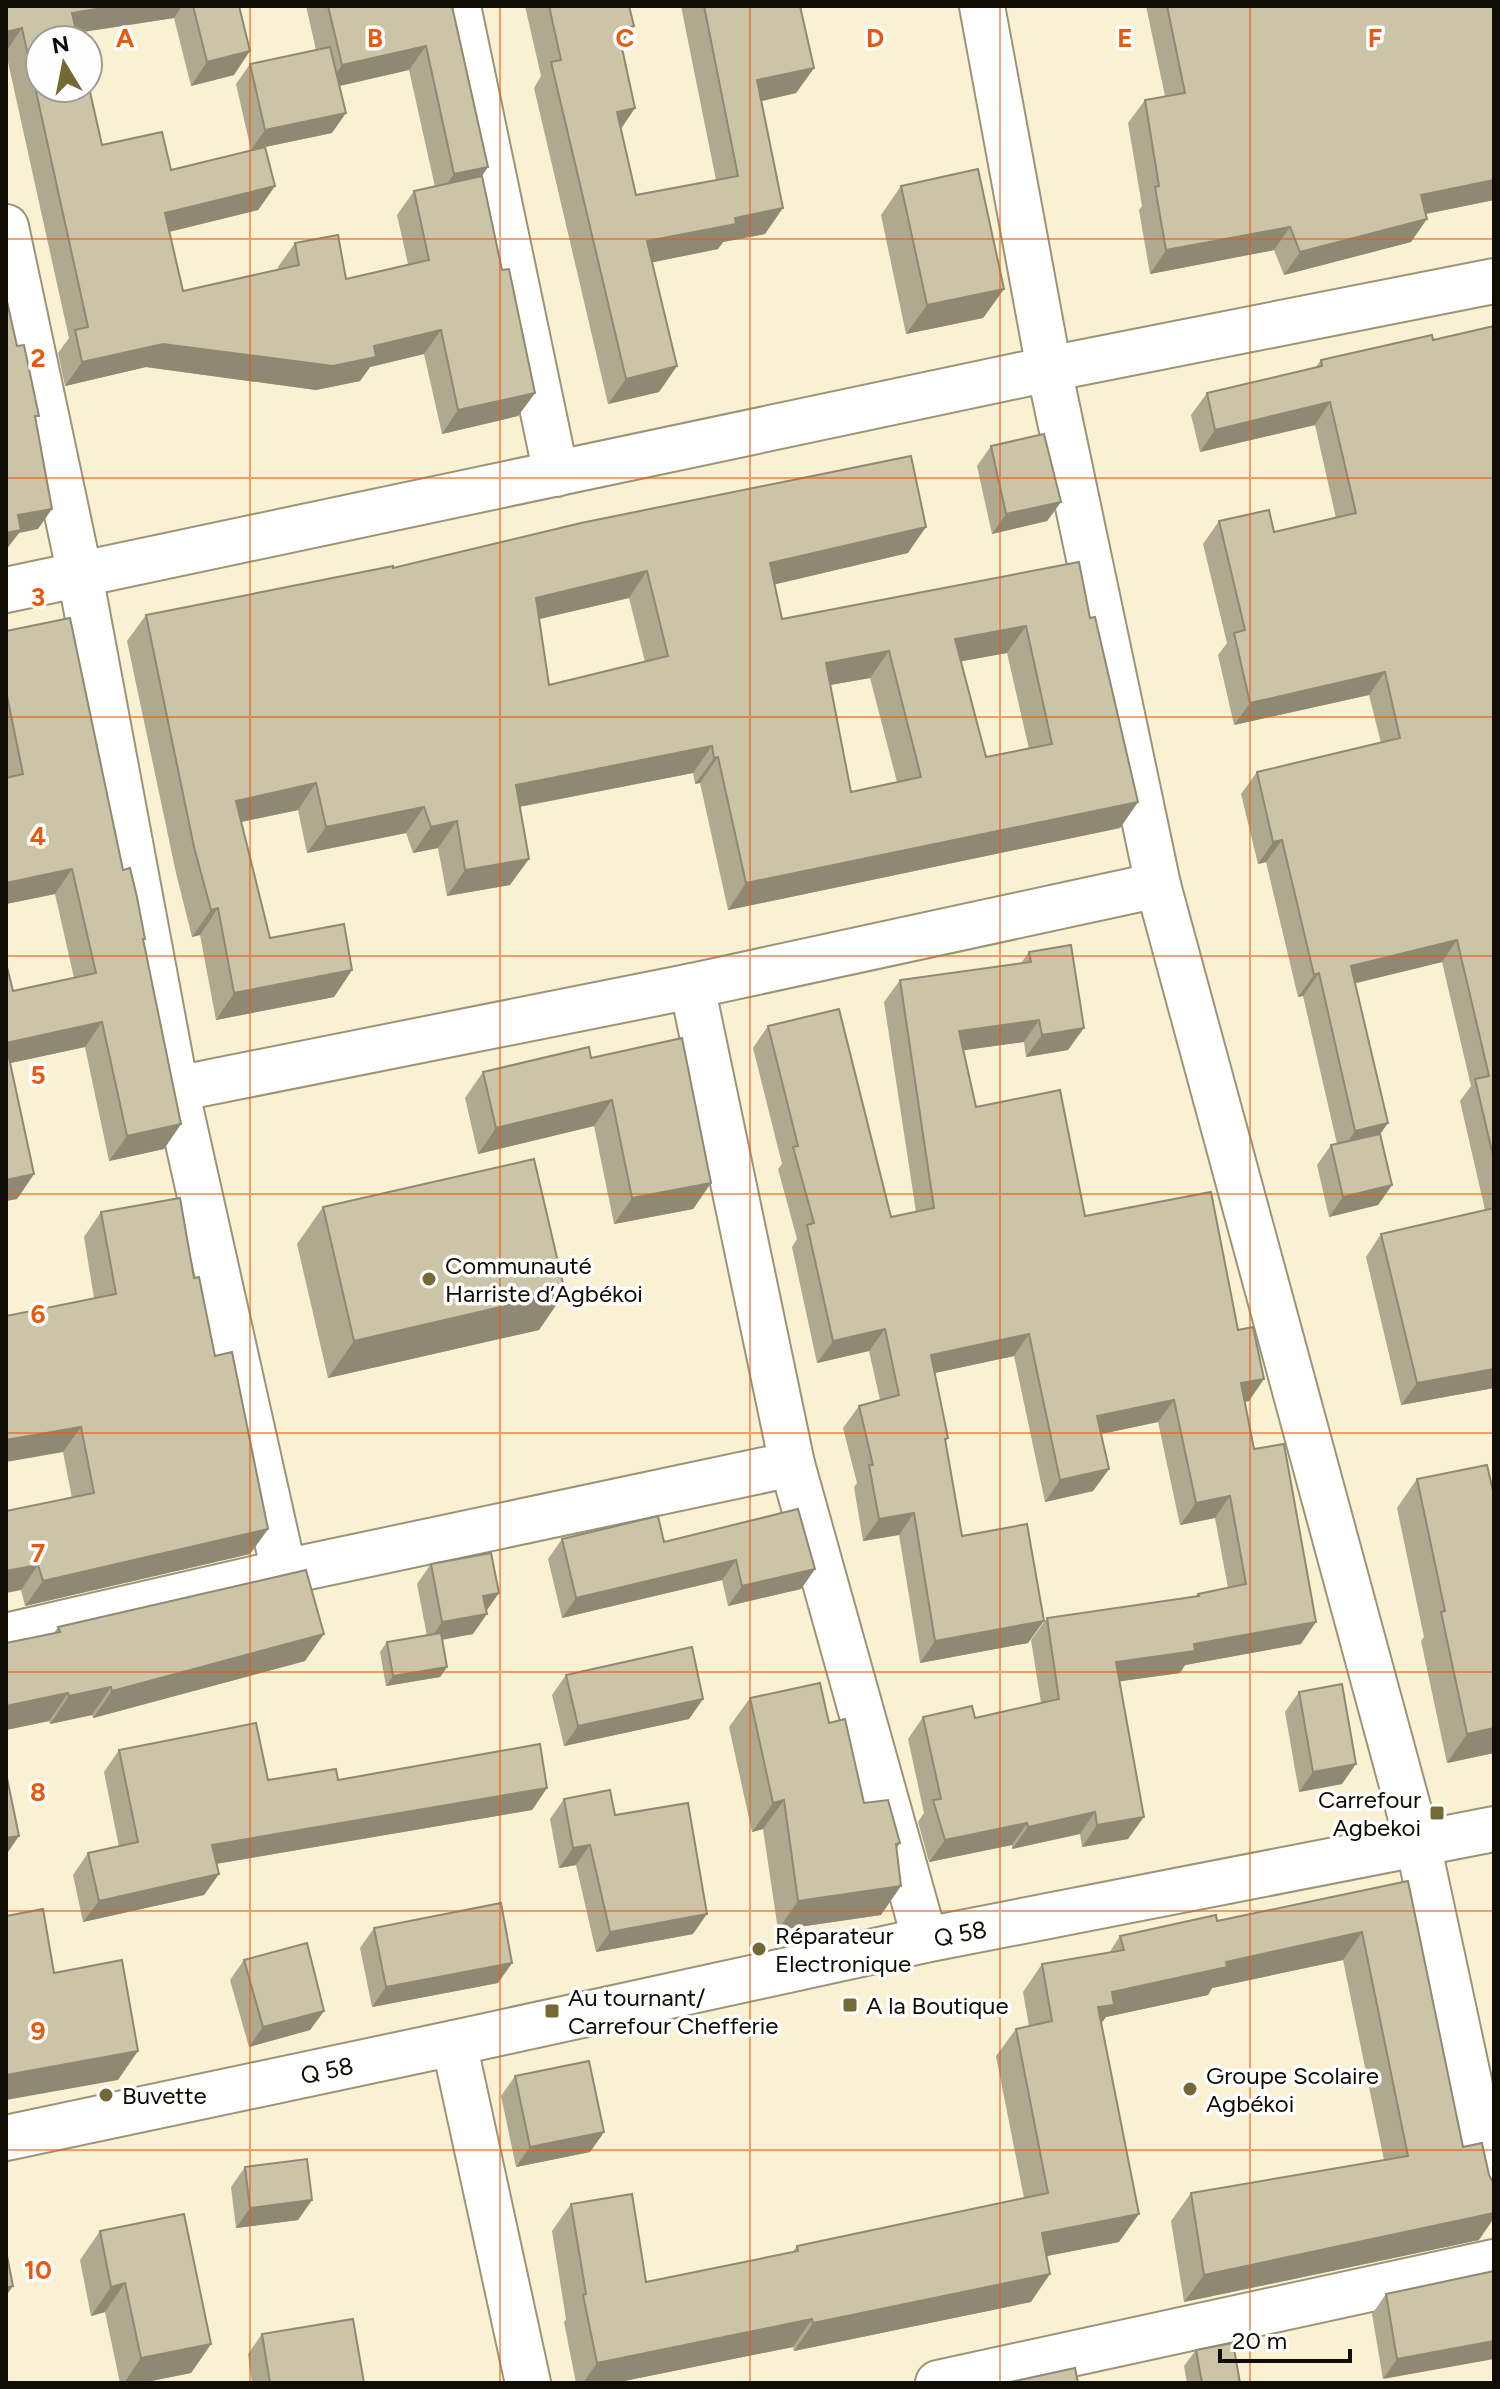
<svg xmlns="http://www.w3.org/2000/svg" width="1500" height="2389" viewBox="0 0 1500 2389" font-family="Figtree,sans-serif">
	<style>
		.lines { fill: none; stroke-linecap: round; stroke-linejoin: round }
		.minor-casing { stroke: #9b9477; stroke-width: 48 }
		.minor { stroke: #fff; stroke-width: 44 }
		.wall { fill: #afa98f; fill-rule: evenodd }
		.shaded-wall { fill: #8f8974 }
		.building { fill: #ccc4a6; stroke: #8f8974; stroke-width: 2; fill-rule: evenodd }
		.grid { fill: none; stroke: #e8590c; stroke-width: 2; stroke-opacity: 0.55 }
		.poi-dot { fill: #746835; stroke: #fefefe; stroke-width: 3 }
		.labels { text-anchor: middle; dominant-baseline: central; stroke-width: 7; stroke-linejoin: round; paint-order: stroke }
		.poi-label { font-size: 24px; fill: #0f0c03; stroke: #fefefe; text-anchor: start }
		.street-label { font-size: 24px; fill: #0f0c03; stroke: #fefefe }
		.grid-label { font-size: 26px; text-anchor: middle; font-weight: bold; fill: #e8590c; stroke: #fefefe; stroke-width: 7; stroke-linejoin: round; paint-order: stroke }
	</style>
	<rect width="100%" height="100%" fill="#f9f1d1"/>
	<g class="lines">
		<defs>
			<g id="minor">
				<path d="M458 6 556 474"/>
				<path d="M982 6 1049 369 1158 885 1418 1844 1494 2197"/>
				<path d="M6 227 80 575 176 1089 284 1572"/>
				<path d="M6 590 1049 369 1494 281"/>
				<path d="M692 986 792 1464 925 1940"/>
				<path d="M176 1089 692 986 1158 885"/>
				<path d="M6 1636 284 1572 792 1464"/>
				<path d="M454 2043 528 2383"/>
				<path id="s1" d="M6 2138 454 2043 925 1940 1494 1829"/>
				<path d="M938 2383 1494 2262"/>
			</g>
		</defs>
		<use href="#minor" class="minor-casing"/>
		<use href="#minor" class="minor"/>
	</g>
	<g class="wall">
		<path d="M6 6H239L234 75 191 86 174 18 77 33 102 145 171 170 275 186 258 210 169 232 183 291 278 270V267L295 243 346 279 408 264 397 215 414 191 435 187 409 70 340 86 332 133 251 150 236 84 250 64 316 50 306 6H452L488 167 481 177 502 270 535 393 518 416 442 434 424 354 370 367 360 381 316 390 146 367 65 386 58 353 69 338 6 53Z"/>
		<path d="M525 6H629L621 45 635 108 621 129 636 195 716 180 681 6H800L814 68 796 93 761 101 765 234 723 242 718 249 652 262 677 366 659 392 608 404 534 88 541 76Z"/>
		<path d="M1146 6H1494V200L1426 214 1411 242 1284 275 1274 250 1150 274 1139 210 1142 206 1128 123 1145 100 1165 96Z"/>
		<path d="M901 186 1004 289 983 318 906 334 881 215Z"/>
		<path d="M1494 326V1388L1401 1405 1366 1257 1381 1234 1485 1210 1460 1101 1471 1086 1442 962 1355 983 1380 1134 1392 1185 1378 1205 1329 1217 1317 1165 1331 1145 1337 1144 1303 996 1298 997 1266 862 1258 864 1241 794 1257 772 1381 743 1369 695 1234 725 1218 655 1227 643 1203 544 1219 521 1274 532 1336 518 1315 425 1200 452 1191 415 1207 393 1316 367 1321 360 1433 340Z"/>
		<path d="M991 446 1061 502 1047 521 992 534 977 466Z"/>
		<path d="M908 553 774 584 782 619 1090 618 1138 802 1120 828 728 910 700 783 695 784 693 773 520 807 510 885 447 896 438 848 413 853 406 833 307 853 298 810 241 822 270 938 352 970 334 997 216 1020 200 935 192 937 176 873 127 641 146 615 393 568ZM629 598 645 662 549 685 539 619ZM1007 653 1029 749 986 757 960 661ZM870 678 897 782 851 792 830 685Z"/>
		<path d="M70 618 123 870 130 868 137 897 145 939 143 941 181 1124 164 1149 109 1161 85 1047 10 1063 34 1174 17 1199 6 1201V963L13 991 74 978 55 894 6 904V631Z"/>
		<path d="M1029 952 1068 1050 1026 1057 1024 1042 963 1050 976 1107 1085 1216 1249 1401 1245 1402 1254 1449 1301 1644 1185 1665 1180 1673 1120 1681 1128 1839 1082 1847 1080 1834 1012 1849V1845L929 1862 918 1822 924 1813 908 1739 923 1717 975 1718 1041 1703 1031 1640 1047 1618 1196 1596 1198 1594 1228 1588 1215 1518 1180 1525 1158 1422 1101 1434 1109 1469 1093 1491 1045 1502 1014 1356 935 1373 948 1438 945 1442 962 1536 1028 1643 920 1663 899 1535 863 1541 854 1487 857 1483 843 1428 859 1406 880 1400 869 1351 817 1363 792 1247 797 1239 778 1169 782 1164 753 1048 768 1026 891 1217 916 1212 884 1002 900 980 1021 963Z"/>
		<path d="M591 1058 711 1183 693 1209 614 1224 594 1126 478 1154 465 1098 483 1072Z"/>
		<path d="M323 1207 565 1292 539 1330 328 1378 297 1244Z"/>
		<path d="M101 1212 194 1278 215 1356 268 1529 250 1554 25 1606 21 1590 72 1498 63 1452 94 1298 84 1237Z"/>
		<path d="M1417 1479 1494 1495V1753L1447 1763 1421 1641 1424 1637 1397 1508Z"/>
		<path d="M562 1539 664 1542 815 1569 801 1589 728 1606 722 1580 562 1618 548 1559Z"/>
		<path d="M431 1564 473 1634 442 1640 447 1667 440 1677 386 1686 380 1652 387 1642 427 1636 417 1584Z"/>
		<path d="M58 1627 305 1661 93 1718 92 1715 50 1724 49 1721 6 1730V1643L54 1633Z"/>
		<path d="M566 1675 703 1699 689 1719 564 1746 552 1695Z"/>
		<path d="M1299 1692 1342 1784 1299 1792 1285 1712Z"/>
		<path d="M750 1698 829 1723 864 1803 900 1843 896 1849 881 1915 778 1930 763 1829 752 1832 729 1727Z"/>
		<path d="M119 1750 268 1780H338L547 1788 532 1810 216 1864 219 1874 204 1895 83 1922 73 1875 88 1853 119 1847 104 1772Z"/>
		<path d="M564 1799 693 1934 596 1952 576 1865 559 1868 550 1819Z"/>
		<path d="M1408 1881 1479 2240 1184 2302 1171 2221 1191 2193 1384 2160 1343 1960 1212 1988 1208 1995 1106 2017 1101 2023 1119 2242 1046 2256 1031 2302 794 2351 793 2347 614 2383H576L564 2322 566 2319 552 2231 571 2204 646 2282 793 2252 797 2246 1024 2198 996 2056 1016 2029 1029 2026 1023 1992 1042 1964 1109 1953 1120 1936 1217 1921Z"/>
		<path d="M374 1928 512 1963 498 1983 372 2007 360 1948Z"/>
		<path d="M244 1960 324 2011 310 2030 249 2047 230 1980Z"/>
		<path d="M515 2076 604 2132 590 2152 516 2167 501 2096Z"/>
		<path d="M245 2167 312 2200 298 2220 236 2228 231 2187Z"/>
		<path d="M100 2231 211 2344 191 2373 141 2383H120L105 2312 91 2316 80 2260Z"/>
		<path d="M1494 2271 1383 2379 1372 2314 1386 2294Z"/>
		<path d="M262 2334 364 2383H252L248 2354Z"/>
		<path d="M1196 2350 1240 2383H1187L1184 2366Z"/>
	</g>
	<g class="shaded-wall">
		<path d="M114 6H182L174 18 55 36 72 13Z"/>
		<path d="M634 26 616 52 618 30Z"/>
		<path d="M22 28 6 52V32Z"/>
		<path d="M426 46 409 70 325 89 342 65Z"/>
		<path d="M250 51 234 75 191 86 207 62Z"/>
		<path d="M814 68 796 93 740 106 757 80Z"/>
		<path d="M635 108 617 134V112Z"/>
		<path d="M346 113 332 133 251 150 265 130Z"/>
		<path d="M488 167 471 191 437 198 454 174Z"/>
		<path d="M1494 180V200L1405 218 1421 195Z"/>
		<path d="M275 186 258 210 148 237 165 213Z"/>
		<path d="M783 208 765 234 723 242 718 249 630 267 647 241 735 218Z"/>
		<path d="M1427 219 1411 242 1284 275 1300 252Z"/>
		<path d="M1290 227 1274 250 1150 274 1166 250Z"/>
		<path d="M1004 289 983 318 906 334 927 305Z"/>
		<path d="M441 330 424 354 370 367 360 381 316 390 146 367 65 386 82 362 163 344 374 346Z"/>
		<path d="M677 366 659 392 608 404 626 379Z"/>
		<path d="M535 393 518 416 442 434 458 410Z"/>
		<path d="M1330 402 1315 425 1200 452 1215 430Z"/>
		<path d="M1061 502 1047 521 992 534 1006 514Z"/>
		<path d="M52 509 38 529 19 533 6 550V532L18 515Z"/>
		<path d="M926 527 908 553 751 590 770 563Z"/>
		<path d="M647 571 629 598 518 624 536 598Z"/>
		<path d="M1026 626 1007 653 936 666 955 639Z"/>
		<path d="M889 651 870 678 807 689 826 663Z"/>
		<path d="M1385 672 1369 695 1234 725 1250 703Z"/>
		<path d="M712 746 693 773 497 811 516 785Z"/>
		<path d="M718 757 700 783 695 784 714 758Z"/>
		<path d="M316 783 298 810 217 827 236 801Z"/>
		<path d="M1138 802 1120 828 728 910 746 883Z"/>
		<path d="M424 807 406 833 307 853 326 827Z"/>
		<path d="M457 821 438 848 413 853 431 827Z"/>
		<path d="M1282 840 1266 862 1258 864 1273 842Z"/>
		<path d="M529 859 510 885 447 896 465 870Z"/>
		<path d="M72 869 55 894 6 904V883Z"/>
		<path d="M218 908 200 935 192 937 211 910Z"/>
		<path d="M1457 940 1442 962 1336 988 1351 966Z"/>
		<path d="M352 970 334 997 216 1020 234 993Z"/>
		<path d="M1319 973 1303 996 1298 997 1314 975Z"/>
		<path d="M1039 1020 1024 1042 944 1053 959 1031Z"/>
		<path d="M102 1022 85 1047 6 1064V1043Z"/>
		<path d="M1084 1028 1068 1050 1026 1057 1042 1035Z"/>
		<path d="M612 1100 594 1126 478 1154 496 1128Z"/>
		<path d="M1388 1123 1372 1146 1340 1154 1355 1131Z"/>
		<path d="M181 1124 164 1149 109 1161 127 1136Z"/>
		<path d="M34 1174 17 1199 6 1201V1180Z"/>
		<path d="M711 1183 693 1209 614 1224 632 1198Z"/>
		<path d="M1392 1185 1378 1205 1329 1217 1343 1197Z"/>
		<path d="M565 1292 539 1330 328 1378 354 1341Z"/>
		<path d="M885 1329 869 1351 817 1363 833 1341Z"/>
		<path d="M1029 1334 1014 1356 916 1377 931 1355Z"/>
		<path d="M1494 1369V1388L1401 1405 1417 1383Z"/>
		<path d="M1264 1379 1249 1401 1226 1405 1241 1383Z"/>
		<path d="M1174 1400 1158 1422 1082 1438 1097 1416Z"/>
		<path d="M81 1427 63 1452 6 1462V1440Z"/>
		<path d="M1109 1469 1093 1491 1045 1502 1060 1480Z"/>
		<path d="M1230 1496 1215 1518 1180 1525 1196 1503Z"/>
		<path d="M914 1513 899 1535 863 1541 879 1519Z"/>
		<path d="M268 1529 250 1554 25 1606 43 1581Z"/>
		<path d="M736 1560 722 1580 562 1618 576 1598Z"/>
		<path d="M38 1565 21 1590 6 1593V1571Z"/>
		<path d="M815 1569 801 1589 728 1606 742 1586Z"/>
		<path d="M499 1593 485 1613 483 1596Z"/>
		<path d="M487 1614 473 1634 428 1642 442 1622Z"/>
		<path d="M1044 1621 1028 1643 920 1663 935 1641Z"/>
		<path d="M1316 1622 1301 1644 1185 1665 1180 1673 1101 1684 1116 1662 1194 1644Z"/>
		<path d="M324 1634 305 1661 93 1718 112 1691Z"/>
		<path d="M447 1667 440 1677 386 1686 393 1676Z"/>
		<path d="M111 1687 92 1715 50 1724 69 1696Z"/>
		<path d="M68 1693 49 1721 6 1730V1706Z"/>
		<path d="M703 1699 689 1719 564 1746 578 1726Z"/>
		<path d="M1494 1728V1753L1447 1763 1467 1734Z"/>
		<path d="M1356 1764 1342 1784 1299 1792 1313 1772Z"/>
		<path d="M547 1788 532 1810 197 1867 212 1845Z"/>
		<path d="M784 1800 763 1829 752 1832 773 1803Z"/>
		<path d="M1095 1812 1080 1834 1012 1849 1028 1827Z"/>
		<path d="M1144 1817 1128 1839 1082 1847 1097 1825Z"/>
		<path d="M1027 1823 1012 1845 929 1862 945 1840Z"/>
		<path d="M19 1836 6 1855V1838Z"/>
		<path d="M590 1845 576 1865 559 1868 573 1848Z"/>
		<path d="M219 1874 204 1895 83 1922 99 1901Z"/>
		<path d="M901 1886 881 1915 778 1930 798 1901Z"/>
		<path d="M707 1914 693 1934 596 1952 610 1932Z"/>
		<path d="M1362 1932 1343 1960 1212 1988 1208 1995 1106 2017 1095 2032 1098 2007 1112 1992 1226 1962Z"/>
		<path d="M512 1963 498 1983 372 2007 386 1987Z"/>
		<path d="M324 2011 310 2030 249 2047 263 2027Z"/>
		<path d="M138 2051 118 2080 6 2100V2075Z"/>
		<path d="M604 2132 590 2152 516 2167 530 2147Z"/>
		<path d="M312 2200 298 2220 236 2228 250 2208Z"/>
		<path d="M1494 2213V2218L1479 2240 1184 2302 1204 2275Z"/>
		<path d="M1139 2214 1119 2242 1022 2261 1042 2233Z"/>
		<path d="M1050 2274 1031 2302 794 2351 813 2323Z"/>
		<path d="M125 2283 105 2312 91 2316 111 2287Z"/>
		<path d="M13 2286 6 2296V2288Z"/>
		<path d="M812 2319 793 2347 614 2383H583L597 2363Z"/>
		<path d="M1494 2341V2359L1383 2379 1397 2359Z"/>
		<path d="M211 2344 191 2373 141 2383H124L141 2358Z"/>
	</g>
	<g class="building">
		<path d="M6 6H114L72 13 78 40H40V88H88V83L102 145 162 132 171 170 265 147 275 186 165 213 183 291 299 265 295 243 338 235 346 279 429 260 414 191 482 176 502 270 509 269 535 393 458 410 441 330 374 346 376 357 333 366 163 344 82 362 75 330 88 327 22 28 6 32Z"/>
		<path d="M193 6H239L250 51 207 62Z"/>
		<path d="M328 6H452L488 167 454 174 426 46 342 65Z"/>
		<path d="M549 6H629L634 26 618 30 635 108 617 112 636 195 738 176 704 6H800L814 68 757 80 783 208 735 218 736 224 647 241 677 366 626 379 551 62 561 60Z"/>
		<path d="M1167 6H1494V180L1421 195 1427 219 1300 252 1290 227 1166 250 1155 187 1159 186 1145 100 1185 93Z"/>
		<path d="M330 47 346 113 265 130 250 64Z"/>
		<path d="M978 169 1004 289 927 305 901 186Z"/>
		<path d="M6 297 17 346 24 345 39 416H35L52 509 18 515 21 530 6 533Z"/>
		<path d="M1494 326V1160L1475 1079 1489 1076 1457 940 1351 966 1388 1123 1355 1131 1319 973 1314 975 1282 840 1273 842 1257 772 1400 738 1385 672 1250 703 1234 633 1245 630 1219 521 1269 510 1274 532 1356 513 1330 402 1215 430 1207 393 1322 366 1321 360 1432 335 1433 340Z"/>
		<path d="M1044 434 1061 502 1006 514 991 446Z"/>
		<path d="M911 456 926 527 770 563 782 619 1079 562 1090 618 1095 617 1138 802 746 883 718 757 714 758 712 746 516 785 529 859 465 870 457 821 431 827 424 807 326 827 316 783 236 801 270 938 344 924 352 970 234 993 218 908 211 910 194 847 146 615 393 566V568L581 523ZM647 571 668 656 549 685 536 598ZM1026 626 1052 744 986 757 955 639ZM889 651 921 777 851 792 826 663Z"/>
		<path d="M70 618 123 870 130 868 137 897 145 939H143L181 1124 127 1136 102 1022 6 1043V963L13 991 96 973 72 869 6 883V778L23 774 6 691V631Z"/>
		<path d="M1071 945 1084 1028 1042 1035 1039 1020 959 1031 976 1107 1060 1090 1085 1216 1211 1192 1238 1330 1253 1327 1264 1379 1241 1383 1254 1449 1284 1444 1316 1622 1194 1644 1195 1651 1116 1662 1144 1817 1097 1825 1095 1812 1028 1827 1027 1823 945 1840 933 1800 941 1799 923 1717 972 1706 975 1718 1059 1699 1047 1618 1199 1596 1198 1594 1246 1584 1230 1496 1196 1503 1174 1400 1097 1416 1109 1469 1060 1480 1029 1334 931 1355 948 1438 945 1439 962 1536 1027 1524 1044 1621 935 1641 914 1513 879 1519 869 1465H873L859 1406 899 1395 885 1329 833 1341 807 1225 814 1223 793 1147 798 1146 768 1026 839 1009 891 1217 934 1208 900 980 1031 962 1029 952Z"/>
		<path d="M682 1038 711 1183 632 1198 612 1100 496 1128 483 1072 589 1047 591 1058Z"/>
		<path d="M6 1044 34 1174 6 1180Z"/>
		<path d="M1380 1134 1392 1185 1343 1197 1331 1145Z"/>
		<path d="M534 1159 565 1292 354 1341 323 1207Z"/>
		<path d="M180 1198 194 1278 199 1277 215 1356 232 1352 268 1529 43 1581 38 1565 6 1571V1511L94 1493 81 1427 6 1440V1316L116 1294 101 1212Z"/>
		<path d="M1494 1208V1369L1417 1383 1381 1234Z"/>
		<path d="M1487 1465 1494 1495V1728L1467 1734 1441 1612 1445 1611 1417 1479Z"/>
		<path d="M798 1509 815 1569 742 1586 736 1560 576 1598 562 1539 658 1516 664 1542Z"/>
		<path d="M491 1553 499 1593 483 1596 487 1614 442 1622 431 1564Z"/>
		<path d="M306 1570 324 1634 112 1691 111 1687 69 1696 68 1693 6 1706V1643L60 1632 58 1627Z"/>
		<path d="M441 1633 447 1667 393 1676 387 1642Z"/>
		<path d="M692 1647 703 1699 578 1726 566 1675Z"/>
		<path d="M820 1683 829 1723 845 1719 864 1803 888 1800 900 1843 896 1844 901 1886 798 1901 784 1800 773 1803 750 1698Z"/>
		<path d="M1342 1684 1356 1764 1313 1772 1299 1692Z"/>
		<path d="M256 1723 268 1780 336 1769 338 1780 540 1744 547 1788 212 1845 219 1874 99 1901 88 1853 138 1842 119 1750Z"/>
		<path d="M6 1773 19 1836 6 1838Z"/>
		<path d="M610 1790 615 1815 688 1803 707 1914 610 1932 590 1845 573 1848 564 1799Z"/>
		<path d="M1408 1881 1463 2147 1482 2143 1489 2175 1494 2184V2213L1204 2275 1191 2193 1408 2156 1362 1932 1226 1962 1227 1967 1112 1992 1114 2005 1098 2007 1139 2214 1042 2233 1050 2274 813 2323 812 2319 597 2363 583 2295 586 2294 571 2204 632 2194 646 2282 798 2251 797 2246 1048 2193 1016 2029 1052 2021 1042 1964 1124 1950 1120 1936 1216 1915 1217 1921Z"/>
		<path d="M501 1903 512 1963 386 1987 374 1928Z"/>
		<path d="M43 1909 54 1973 122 1960 138 2051 6 2075V1916Z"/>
		<path d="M307 1943 324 2011 263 2027 244 1960Z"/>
		<path d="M589 2061 604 2132 530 2147 515 2076Z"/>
		<path d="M307 2159 312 2200 250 2208 245 2167Z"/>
		<path d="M184 2214 211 2344 141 2358 125 2283 111 2287 100 2231Z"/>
		<path d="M6 2251 13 2286 6 2288Z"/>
		<path d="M1494 2271V2341L1397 2359 1386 2294Z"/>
		<path d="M353 2319 364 2383H270L262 2334Z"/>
		<path d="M1233 2343 1240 2383H1202L1196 2350Z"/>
		<path d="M1075 2368 1078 2383H1006Z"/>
	</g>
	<path class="grid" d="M250 6V2383M500 6V2383M750 6V2383M1000 6V2383M1250 6V2383M6 239H1494M6 478H1494M6 717H1494M6 956H1494M6 1194H1494M6 1433H1494M6 1672H1494M6 1911H1494M6 2150H1494"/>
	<g class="poi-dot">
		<circle cx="429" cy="1279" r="8"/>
		<rect x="1429" y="1805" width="16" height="16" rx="4"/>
		<circle cx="759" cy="1949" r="8"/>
		<rect x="842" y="1997" width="16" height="16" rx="4"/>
		<rect x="544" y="2003" width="16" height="16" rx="4"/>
		<circle cx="1190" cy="2089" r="8"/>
		<circle cx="106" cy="2095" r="8"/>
	</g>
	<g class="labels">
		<g class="poi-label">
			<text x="445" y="1265">Communauté<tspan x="445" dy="28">Harriste d’Agbékoi</tspan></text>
			<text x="1421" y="1799" text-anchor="end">Carrefour<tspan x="1421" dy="28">Agbekoi</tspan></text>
			<text x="775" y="1935">Réparateur<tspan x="775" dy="28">Electronique</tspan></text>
			<text x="568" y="1997">Au tournant/<tspan x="568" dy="28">Carrefour Chefferie</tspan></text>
			<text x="866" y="2005">A la Boutique</text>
			<text x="1206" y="2075">Groupe Scolaire<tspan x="1206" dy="28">Agbékoi</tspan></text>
			<text x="122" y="2095">Buvette</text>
		</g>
		<g class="street-label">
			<text stroke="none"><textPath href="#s1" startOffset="976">Q 58</textPath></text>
			<text stroke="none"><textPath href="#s1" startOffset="328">Q 58</textPath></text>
		</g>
	</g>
	<g class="grid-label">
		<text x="125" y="47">A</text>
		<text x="375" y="47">B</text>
		<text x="625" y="47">C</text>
		<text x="875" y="47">D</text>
		<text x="1125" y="47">E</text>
		<text x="1375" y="47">F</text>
		<text x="38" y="367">2</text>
		<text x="38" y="606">3</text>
		<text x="38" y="845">4</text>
		<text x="38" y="1084">5</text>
		<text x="38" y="1323">6</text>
		<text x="38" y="1562">7</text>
		<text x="38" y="1801">8</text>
		<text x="38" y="2040">9</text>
		<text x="38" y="2279">10</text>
	</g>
	<rect width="1500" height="2389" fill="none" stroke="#0f0c03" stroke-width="16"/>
	<g transform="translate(64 64) rotate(350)"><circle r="38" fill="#fefefe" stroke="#9e9d9a" stroke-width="2"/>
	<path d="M0-6L14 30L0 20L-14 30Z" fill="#746835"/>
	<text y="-12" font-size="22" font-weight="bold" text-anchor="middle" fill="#0f0c03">N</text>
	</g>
	<path d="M1220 2349v12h130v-12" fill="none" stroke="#0f0c03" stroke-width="4"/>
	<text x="1232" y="2349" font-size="24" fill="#0f0c03" stroke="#fefefe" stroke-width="6" paint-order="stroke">20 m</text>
</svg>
